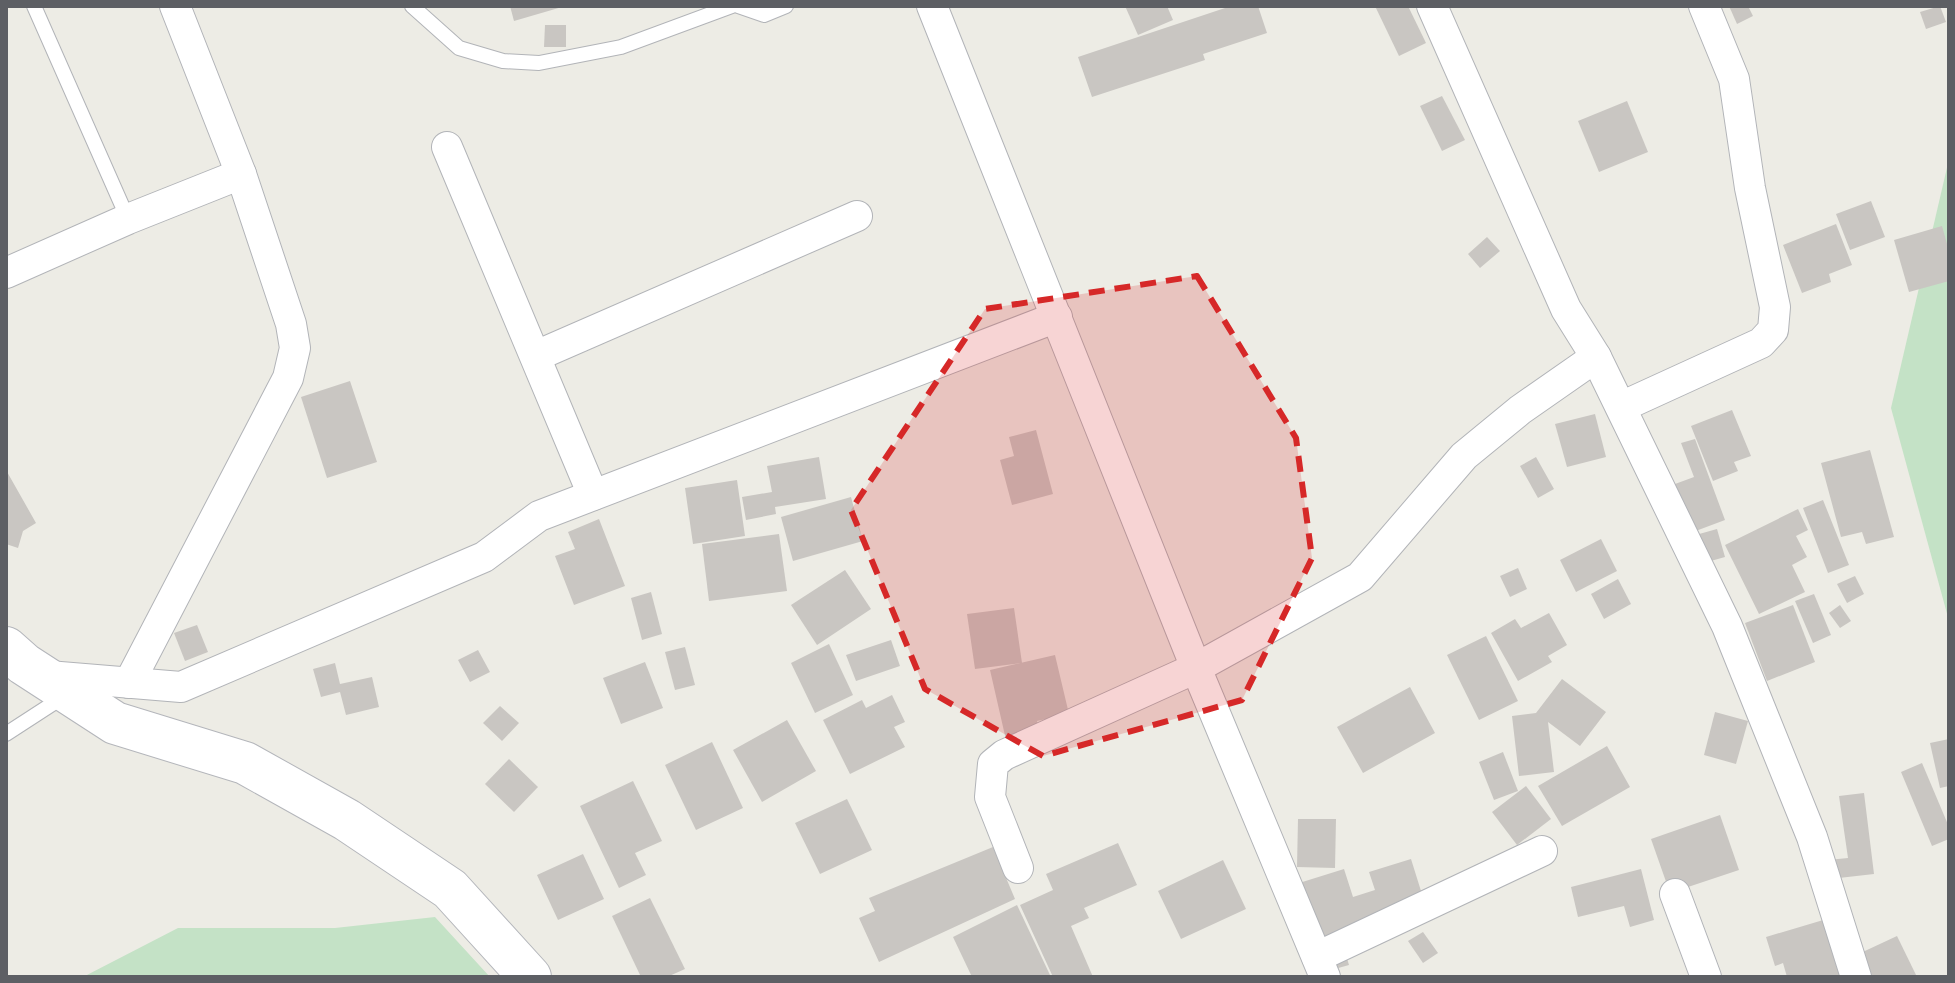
<svg xmlns="http://www.w3.org/2000/svg" width="1955" height="983" viewBox="0 0 1955 983" font-family="'Sofia Sans Condensed',sans-serif">
	<style>
		.green { fill: #c4e2c6 }
		.building { fill: #c9c6c2 }
		.lines { fill: none; stroke-linecap: round; stroke-linejoin: round }
		.service-casing { stroke: #b2b4b8; stroke-width: 16 }
		.minor-casing { stroke: #b2b4b8; stroke-width: 32 }
		.secondary-casing { stroke: #b4b6bb; stroke-width: 44 }
		.service { stroke: #fff; stroke-width: 14 }
		.minor { stroke: #fff; stroke-width: 30 }
		.secondary { stroke: #fff; stroke-width: 42 }
		.marked { fill: #d62828; fill-opacity: 0.2; stroke: #d62828; stroke-width: 6; stroke-dasharray: 16 10; stroke-linejoin: round }
	</style>
	<rect width="100%" height="100%" fill="#edece5"/>
	<g class="green">
		<path d="M1949 159V621L1891 408Z"/>
		<path d="M435 917 490 977H83L178 928H335Z"/>
	</g>
	<g class="building">
		<path d="M510 6H562V7L514 21Z"/>
		<path d="M1125 6H1167L1173 20 1138 35Z"/>
		<path d="M1231 6H1258L1267 33 1203 54 1205 60 1092 97 1078 57Z"/>
		<path d="M1375 6H1408L1426 43 1399 56Z"/>
		<path d="M1729 6H1748L1753 16 1737 24Z"/>
		<path d="M1940 6 1946 22 1926 29 1920 12Z"/>
		<path d="M545 25H566V47H544Z"/>
		<path d="M1442 96 1465 140 1442 151 1420 106Z"/>
		<path d="M1627 101 1648 152 1599 172 1578 121Z"/>
		<path d="M1871 201 1885 237 1850 250 1836 214Z"/>
		<path d="M1836 224 1852 265 1829 274 1831 282 1802 293 1783 245Z"/>
		<path d="M1942 226 1949 251V281L1909 292 1894 240Z"/>
		<path d="M1487 237 1500 251 1480 268 1468 254Z"/>
		<path d="M350 381 377 462 327 478 301 397Z"/>
		<path d="M1732 410 1751 456 1734 462 1738 471 1713 481 1691 426Z"/>
		<path d="M1595 414 1606 457 1567 467 1555 424Z"/>
		<path d="M1036 430 1053 494 1012 505 1000 460 1014 456 1009 437Z"/>
		<path d="M1695 439 1725 520 1693 532 1675 484 1694 477 1681 443Z"/>
		<path d="M1870 450 1894 537 1866 544 1862 532 1841 537 1821 463Z"/>
		<path d="M819 457 826 499 775 507 776 514 746 520 742 497 772 492 767 466Z"/>
		<path d="M1536 457 1554 489 1538 498 1520 466Z"/>
		<path d="M6 470 36 523 23 531 18 548 6 544Z"/>
		<path d="M737 480 745 536 693 544 685 488Z"/>
		<path d="M851 497 863 541 793 561 781 517Z"/>
		<path d="M1823 500 1849 565 1828 573 1803 508Z"/>
		<path d="M1798 509 1808 530 1796 536 1807 557 1792 565 1805 592 1759 614 1725 545Z"/>
		<path d="M599 519 625 586 574 605 555 556 575 549 568 532Z"/>
		<path d="M1717 529 1725 557 1700 564 1692 536Z"/>
		<path d="M779 534 787 591 709 601 702 544Z"/>
		<path d="M1601 539 1617 571 1576 592 1560 560Z"/>
		<path d="M1518 568 1527 589 1510 597 1500 576Z"/>
		<path d="M845 570 871 609 817 645 791 605Z"/>
		<path d="M1855 576 1864 594 1847 603 1837 584Z"/>
		<path d="M1618 579 1631 604 1604 619 1591 594Z"/>
		<path d="M651 592 662 634 642 640 631 598Z"/>
		<path d="M1814 594 1831 635 1813 643 1795 601Z"/>
		<path d="M1793 605 1815 662 1767 681 1745 623Z"/>
		<path d="M1840 605 1851 621 1840 628 1829 613Z"/>
		<path d="M1014 608 1022 663 975 669 967 614Z"/>
		<path d="M1549 613 1567 645 1548 656 1552 662 1518 681 1491 633 1515 619 1521 628Z"/>
		<path d="M197 625 208 652 185 661 174 633Z"/>
		<path d="M1486 636 1518 701 1479 720 1447 655Z"/>
		<path d="M891 640 900 666 856 681 846 655Z"/>
		<path d="M829 644 853 695 815 713 791 663Z"/>
		<path d="M685 647 695 685 675 690 665 652Z"/>
		<path d="M478 650 490 672 470 682 458 660Z"/>
		<path d="M1055 655 1069 714 1037 721 1040 732 1006 740 990 670Z"/>
		<path d="M645 662 663 708 621 724 603 678Z"/>
		<path d="M335 663 340 684 372 677 379 707 346 715 340 692 321 697 313 669Z"/>
		<path d="M1562 679 1606 712 1580 746 1548 722 1554 772 1519 776 1512 716 1536 713Z"/>
		<path d="M1410 687 1435 733 1363 773 1337 727Z"/>
		<path d="M892 695 905 722 894 727 905 747 850 774 823 720 862 700 866 708Z"/>
		<path d="M500 706 519 723 502 741 483 723Z"/>
		<path d="M1715 712 1748 721 1736 764 1704 755Z"/>
		<path d="M787 720 816 771 762 802 733 750Z"/>
		<path d="M1949 739V786L1940 788 1930 743Z"/>
		<path d="M712 742 743 808 696 830 665 765Z"/>
		<path d="M1607 746 1630 787 1562 826 1538 786Z"/>
		<path d="M1503 752 1518 791 1494 800 1479 762Z"/>
		<path d="M509 759 538 787 514 812 485 784Z"/>
		<path d="M1922 763 1949 827V839L1932 846 1901 772Z"/>
		<path d="M633 781 662 841 635 853 646 875 619 888 580 806Z"/>
		<path d="M1526 786 1551 819 1517 845 1492 812Z"/>
		<path d="M1864 793 1874 874 1830 879 1828 860 1848 858 1839 796Z"/>
		<path d="M847 799 872 850 820 874 795 823Z"/>
		<path d="M1720 815 1739 870 1670 893 1651 839Z"/>
		<path d="M1298 819H1336L1335 868 1297 867Z"/>
		<path d="M1118 843 1137 885 1084 908 1089 918 1071 926 1093 977H1053L1020 905 1053 890 1046 874Z"/>
		<path d="M993 847 1015 899 879 962 859 918 875 911 869 898Z"/>
		<path d="M583 854 604 899 558 920 537 875Z"/>
		<path d="M1411 859 1426 907 1344 949 1349 965 1324 972 1296 884 1344 869 1353 897 1375 890 1369 872Z"/>
		<path d="M1223 860 1246 909 1181 939 1158 891Z"/>
		<path d="M1641 869 1654 920 1630 927 1624 906 1578 917 1571 887Z"/>
		<path d="M650 898 685 969 667 977H641L612 916Z"/>
		<path d="M1017 905 1050 975 972 977 953 937Z"/>
		<path d="M1830 918 1848 977H1787L1783 963 1775 966 1766 937Z"/>
		<path d="M1423 932 1438 953 1423 963 1408 941Z"/>
		<path d="M1897 936 1917 977H1862L1852 957Z"/>
	</g>
	<g class="lines">
		<defs>
			<g id="service">
				<path d="M34 6 128 219"/>
				<path d="M412 6 459 48 503 61 539 63 621 47 732 6"/>
				<path d="M738 6 764 15 786 6"/>
				<path d="M6 734 63 697"/>
			</g>
			<g id="minor">
				<path d="M932 6 1196 668 1325 977"/>
				<path d="M1432 6 1566 309 1596 357 1727 626 1812 837 1856 977"/>
				<path d="M447 147 593 495"/>
				<path d="M6 273 128 219 241 174"/>
				<path d="M536 356 857 216"/>
				<path d="M1621 407 1761 343 1773 330 1775 307 1750 188 1734 79 1704 6"/>
				<path d="M48 676 181 687 484 557 539 516 1057 317"/>
				<path d="M129 683 288 378 295 348 291 324 241 174 175 6"/>
				<path d="M1018 868 990 797 993 764 1004 755 1196 668 1360 577 1464 456 1520 410 1596 357"/>
				<path d="M1675 894 1706 977"/>
				<path d="M1317 957 1542 851"/>
			</g>
			<path id="secondary" d="M6 648 24 664 115 723 245 763 347 820 450 889 530 977"/>
		</defs>
		<use href="#service" class="service-casing"/>
		<use href="#minor" class="minor-casing"/>
		<use href="#secondary" class="secondary-casing"/>
		<use href="#service" class="service"/>
		<use href="#minor" class="minor"/>
		<use href="#secondary" class="secondary"/>
	</g>
	<path class="marked" d="M1197 276 1296 438 1312 558 1242 700 1043 756 925 689 851 510 985 309Z"/>
	<rect width="1955" height="983" fill="none" stroke="#5d5f64" stroke-width="16"/>
</svg>
